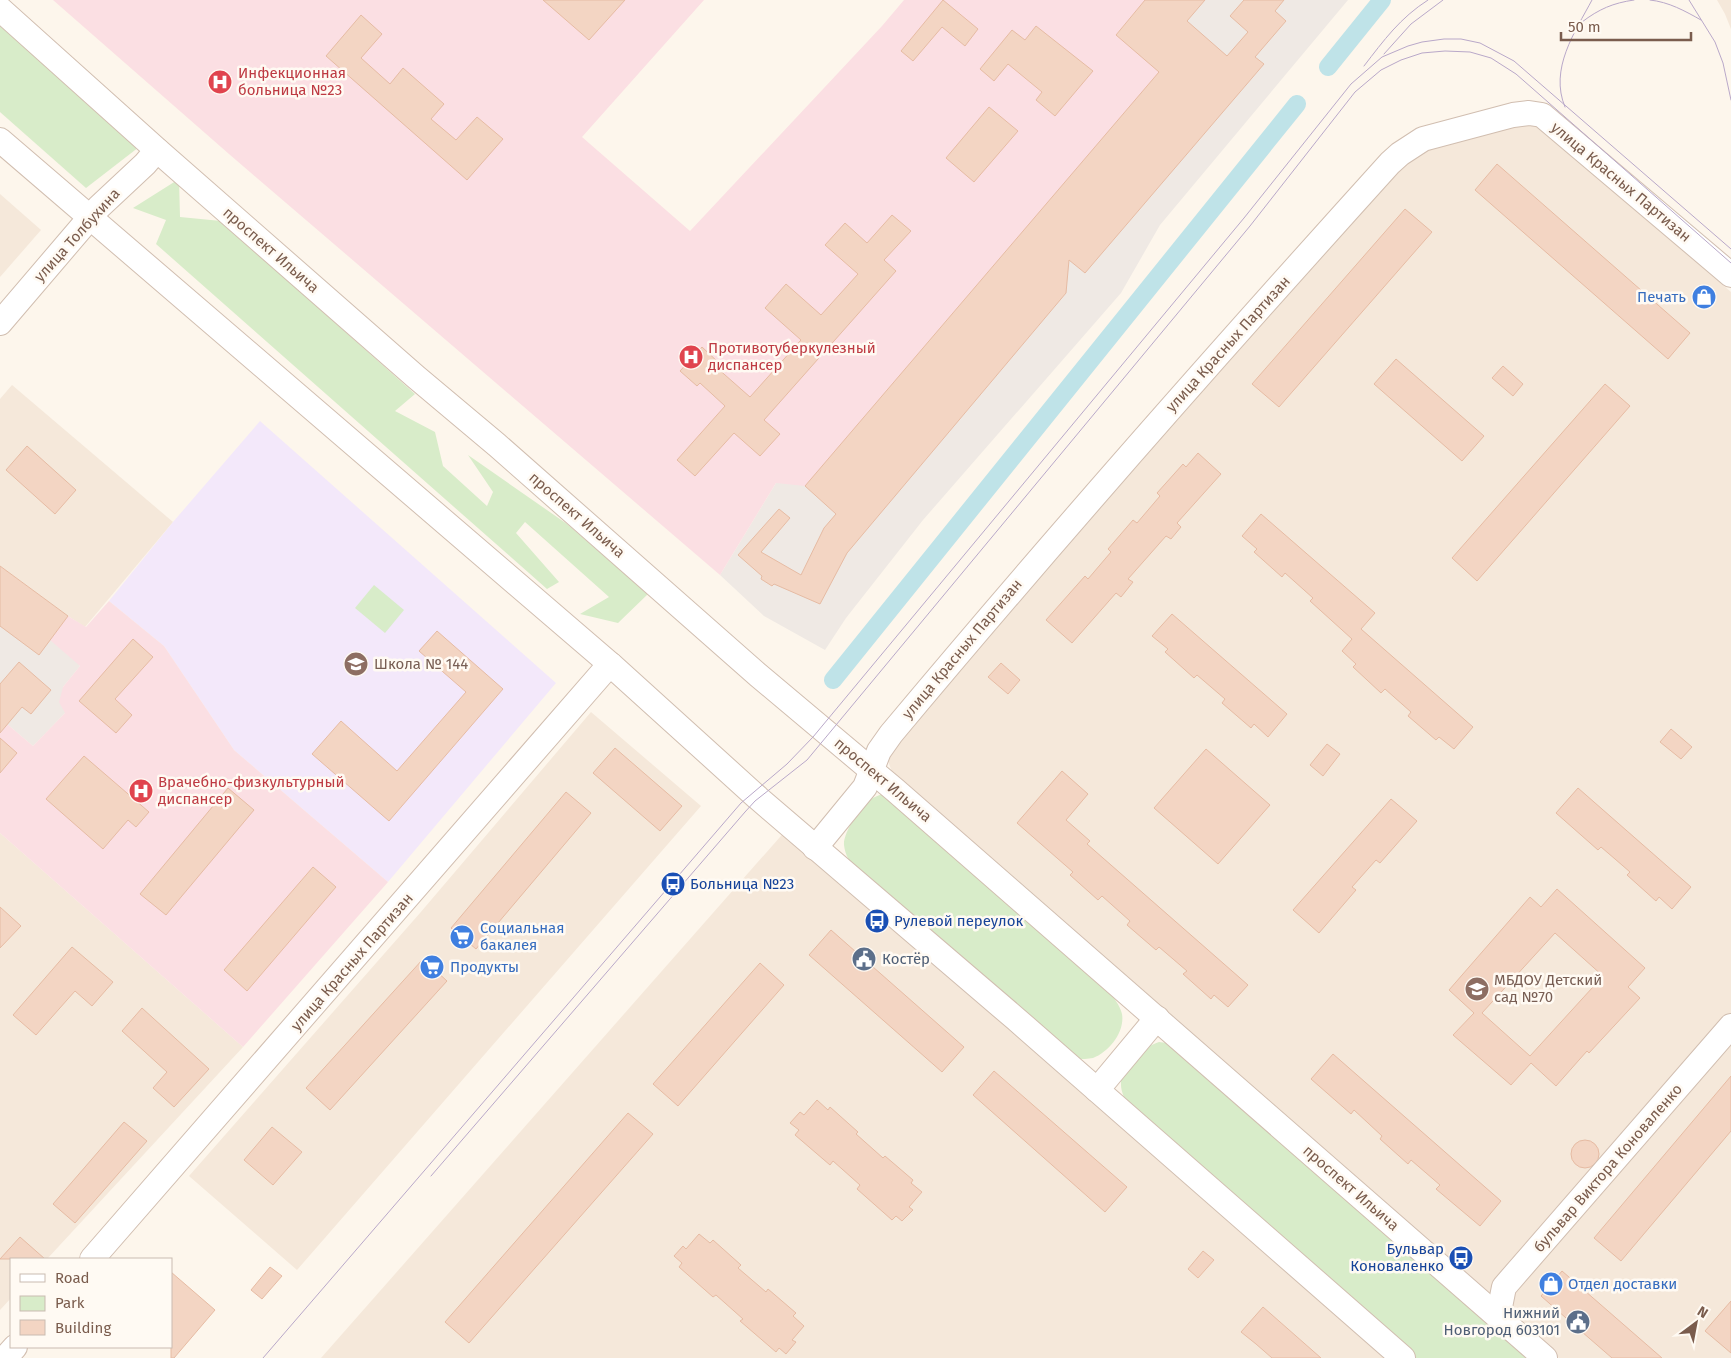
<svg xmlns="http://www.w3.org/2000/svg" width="1731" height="1358" viewBox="0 0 1731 1358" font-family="'Fira Sans',sans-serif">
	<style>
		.residential { fill: #f5e8da }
		.industrial { fill: #efe9e4 }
		.education { fill: #f3e8fa }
		.medical { fill: #fbdfe3 }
		.green { fill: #d8ecc9 }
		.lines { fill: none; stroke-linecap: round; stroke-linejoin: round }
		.canal { stroke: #bfe3e8; stroke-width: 18 }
		.building { fill: #f3d5c3; stroke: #e6bba3; fill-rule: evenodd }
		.minor-casing { stroke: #d1beb0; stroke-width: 26 }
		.minor { stroke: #fff; stroke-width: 24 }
		.tram { stroke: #b9a8c9; stroke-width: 1 }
		.labels { text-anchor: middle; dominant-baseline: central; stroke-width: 5; stroke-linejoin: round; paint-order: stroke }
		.health-label { font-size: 15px; fill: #be3a42; stroke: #fffaf3; text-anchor: start }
		.street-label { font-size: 15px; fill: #7a5c4d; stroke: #fffaf3 }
		.shop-label { font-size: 15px; fill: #366cbe; stroke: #fffaf3; text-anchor: start }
		.education-label { font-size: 15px; fill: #785e54; stroke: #fffaf3; text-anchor: start }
		.transit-label { font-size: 15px; fill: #164399; stroke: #fffaf3; text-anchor: start }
		.service-label { font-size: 15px; fill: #4e5e75; stroke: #fffaf3; text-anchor: start }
	</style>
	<rect width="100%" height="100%" fill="#fdf6ec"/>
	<g class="residential">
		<path d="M1717 0H1731V29L1725 14Z"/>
		<path d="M1534 121 1731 292V1358H1559L892 772 888 761V753L896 740 1373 192 1403 162 1438 143Z"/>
		<path d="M0 194 41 230 0 277Z"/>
		<path d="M12 385 173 522 85 627 68 616 0 566V399Z"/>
		<path d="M591 712 701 806 297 1270 189 1176 420 913Z"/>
		<path d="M787 829 1388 1358H321Z"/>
		<path d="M0 833 243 1047 47 1259H11V1298L0 1310Z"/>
	</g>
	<g class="industrial">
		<path d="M1145 0H1348L1160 225 1121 293 923 520 846 618 825 650 764 616 720 575 776 483 1158 73 1116 35Z"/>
		<path d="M0 566 80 666 63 687 65 713 33 746 0 718Z"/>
	</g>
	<path class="education" d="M260 421 556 683 388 882 234 750 164 646 109 601 173 522Z"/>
	<g class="medical">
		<path d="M53 0H704L582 137 690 231 882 26 904 0H1145L1116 35 1159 72 805 486 776 483 720 575 229 154Z"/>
		<path d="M109 601 164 646 234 750 388 882 243 1047 0 833V718L33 746 65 713 59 702 63 687 80 666 50 640 68 616 86 627Z"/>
	</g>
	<g class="green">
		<path d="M0 26 139 147 86 188 0 112Z"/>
		<path d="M179 179 180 217 221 221 415 394 395 411 435 432 443 466 487 506 493 492 468 455 567 524 648 594 618 623 580 614 609 597 525 522 516 533 559 582 547 589 156 244 166 220 133 208Z"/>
		<path d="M374 585 404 610 385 633 355 608Z"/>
		<path d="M882 794 1108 990C1113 997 1120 1005 1122 1014 1125 1032 1109 1052 1093 1058 1088 1059 1082 1059 1077 1059L855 870C850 862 845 855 844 845 843 833 861 805 871 799 874 797 878 796 882 794Z"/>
		<path d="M1159 1042 1175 1044 1535 1358H1416L1132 1110C1130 1106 1126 1101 1124 1097 1112 1072 1138 1049 1159 1042Z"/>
	</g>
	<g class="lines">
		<g class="canal">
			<path d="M1328 67 1382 0"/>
			<path d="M833 680 1297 104"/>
		</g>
	</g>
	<g class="building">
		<path d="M543 0H625L589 40Z"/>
		<path d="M943 0 978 29 965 46 942 27 913 61 901 51Z"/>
		<path d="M1145 0H1205L1187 21 1227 56 1248 32 1230 16 1244 0H1284L1275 11 1286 21 1255 57 1264 64 1085 273 1069 260 1066 293 847 553 820 604 774 584 772 586 761 579 762 576 738 555 779 509 790 518 761 552 801 575 824 528 836 514 805 486 1159 72 1116 35Z"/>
		<path d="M361 15 382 34 361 58 390 84 403 68 444 104 431 119 456 140 477 117 503 139 467 180 326 56Z"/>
		<path d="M1036 26 1093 71 1055 116 1036 100 1042 92 1008 64 994 81 980 69 1012 30 1025 40Z"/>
		<path d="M989 107 1018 131 974 182 946 158Z"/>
		<path d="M1497 164 1690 333 1668 359 1475 190Z"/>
		<path d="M1405 209 1432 232 1279 407 1252 384Z"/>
		<path d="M892 215 911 231 884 260 896 271 764 420 780 434 760 456 734 433 695 476 677 460 725 406 700 383 697 386 680 371 702 347 719 363 716 367 750 397 801 340 765 308 786 284 821 315 858 274 825 245 845 223 867 243Z"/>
		<path d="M1396 359 1484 436 1462 461 1374 384Z"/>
		<path d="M1503 366 1523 384 1513 396 1492 378Z"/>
		<path d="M1605 384 1630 406 1477 581 1452 558Z"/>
		<path d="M27 446 76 490 55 514 6 470Z"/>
		<path d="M1198 453 1221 474 1177 523 1181 527 1171 539 1166 536 1128 579 1133 582 1121 597 1116 593 1072 643 1046 620 1085 576 1088 579 1111 552 1108 549 1133 520 1137 523 1160 496 1157 493 1183 464 1186 467Z"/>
		<path d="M1261 514 1375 613 1361 629 1473 727 1454 749 1439 737 1436 740 1408 716 1411 712 1385 689 1381 693 1353 667 1356 664 1342 651 1352 639 1310 601 1313 598 1285 573 1282 577 1254 552 1257 549 1242 536Z"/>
		<path d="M0 566 68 616 39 655 0 626Z"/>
		<path d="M1172 614 1287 714 1268 737 1254 724 1251 728 1222 703 1225 699 1197 675 1194 678 1165 652 1168 649 1152 636Z"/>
		<path d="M437 631 503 689 389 821 312 754 341 721 397 771 466 692 419 651Z"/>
		<path d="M133 639 153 657 115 699 132 715 116 733 79 701Z"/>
		<path d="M19 662 51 690 31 714 22 707 0 733V684Z"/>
		<path d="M1001 663 1020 680 1008 694 988 677Z"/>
		<path d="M1671 729 1692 747 1681 759 1660 742Z"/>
		<path d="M0 738 17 753 0 773Z"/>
		<path d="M1327 744 1340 754 1323 776 1310 765Z"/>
		<path d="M615 748 682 806 660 831 593 773Z"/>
		<path d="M1206 749 1270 805 1218 864 1154 808Z"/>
		<path d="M84 756 149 812 136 827 128 820 103 849 46 799Z"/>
		<path d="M1062 771 1088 794 1066 820 1090 841 1087 844 1248 985 1228 1007 1214 995 1211 999 1183 974 1187 971 1159 947 1156 950 1127 925 1130 921 1102 896 1098 900 1070 875 1073 872 1017 823Z"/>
		<path d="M228 788 254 810 166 915 140 894Z"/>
		<path d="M1578 788 1691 887 1672 909 1659 897 1656 901 1627 875 1630 872 1615 859 1601 847 1598 850 1556 813Z"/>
		<path d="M566 792 591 813 476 949 451 928Z"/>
		<path d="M1391 799 1417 821 1380 863 1376 860 1352 887 1356 890 1319 933 1293 910Z"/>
		<path d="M313 867 336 887 247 991 224 970Z"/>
		<path d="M1557 889 1645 968 1628 987 1640 998 1589 1053 1587 1051 1556 1086 1531 1063 1511 1085 1453 1035 1474 1013 1449 990 1530 897 1541 907ZM1555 933 1603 976 1530 1056 1482 1013Z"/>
		<path d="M0 907 21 926 0 948Z"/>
		<path d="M831 930 964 1047 942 1072 809 955Z"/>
		<path d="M72 947 113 982 92 1006 75 991 36 1035 13 1015Z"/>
		<path d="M423 959 447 981 330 1110 306 1088Z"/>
		<path d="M760 963 784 985 678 1106 653 1084Z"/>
		<path d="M142 1008 209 1069 174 1107 153 1088 167 1072 122 1031Z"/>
		<path d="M1333 1054 1501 1201 1480 1226 1436 1189 1440 1185 1411 1160 1408 1164 1380 1139 1382 1136 1354 1110 1351 1114 1311 1079Z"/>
		<path d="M994 1071 1127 1187 1105 1212 973 1095Z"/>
		<path d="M1731 1076V1131L1621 1261 1594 1238Z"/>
		<path d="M817 1100 828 1110 830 1107 858 1132 856 1134 883 1158 885 1156 913 1180 911 1183 922 1192 909 1207 913 1210 902 1221 896 1216 892 1220 857 1189 860 1185 833 1161 830 1165 795 1135 799 1130 790 1123 800 1112 804 1115Z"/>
		<path d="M628 1113 653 1134 469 1343 445 1322Z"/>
		<path d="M124 1122 147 1141 75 1223 53 1204Z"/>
		<path d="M272 1127 302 1152 273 1185 244 1160Z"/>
		<circle cx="1585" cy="1154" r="14"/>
		<path d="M699 1234 710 1243 713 1240 741 1265 738 1268 766 1292 768 1289 796 1313 793 1316 804 1326 792 1340 796 1342 786 1354 779 1348 776 1352 740 1321 743 1319 716 1295 713 1297 679 1267 682 1263 674 1256 683 1246 686 1249Z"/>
		<path d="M20 1237 45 1259H0Z"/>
		<path d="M1203 1251 1214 1260 1198 1278 1188 1269Z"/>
		<path d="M270 1267 282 1276 262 1299 251 1290Z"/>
		<path d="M1562 1271 1577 1284 1662 1358H1612L1574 1325 1541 1296Z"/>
		<path d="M171 1272 215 1310 174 1358H171Z"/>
		<path d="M1731 1301V1353L1705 1331Z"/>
		<path d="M1263 1307 1321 1358H1272L1256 1344 1241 1332Z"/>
	</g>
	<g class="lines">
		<defs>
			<g id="minor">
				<path d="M0 9 157 150 416 377 497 445 758 675 895 790 1545 1358"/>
				<path d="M0 140 610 664 758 798 1016 1019 1403 1358"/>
				<path d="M0 323 99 207 145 164 157 150"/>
				<path d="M815 848 865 787 879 751 891 734C1053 540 1220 351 1390 163L1400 154 1423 139 1513 115 1529 113 1542 115 1731 275"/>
				<path d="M1097 1090 1157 1018"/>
				<path d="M92 1259 610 664"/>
				<path d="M1498 1317 1504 1287 1731 1026"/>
				<path d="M5 1358 15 1347"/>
			</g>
		</defs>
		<use href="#minor" class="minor-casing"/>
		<use href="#minor" class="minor"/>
		<g class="tram">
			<path d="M1650 0C1669 2 1685 11 1701 20"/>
			<path d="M1689 0 1715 42 1723 63 1731 100"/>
			<path d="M1582 22C1599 9 1613 3 1634 0"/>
			<path d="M1384 54 1411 24 1443 0"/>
			<path d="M1364 66C1384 40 1400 18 1428 0"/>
			<path d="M1565 107C1549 69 1575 32 1592 0"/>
			<path d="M431 1176 745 812 755 801 807 760 1250 226 1355 92 1381 70 1401 60 1422 53 1445 51 1470 52 1491 58 1516 74 1532 88 1731 263"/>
			<path d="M263 1358 741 803 787 764 813 737 1244 218 1351 84 1382 57 1408 46 1422 42 1444 39H1461L1480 43 1514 61 1731 249"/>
		</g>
	</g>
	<defs>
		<symbol id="hospital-disc" viewBox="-11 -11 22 22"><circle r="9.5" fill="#e0444e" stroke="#fffaf3"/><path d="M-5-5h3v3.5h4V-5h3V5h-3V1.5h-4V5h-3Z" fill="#fff"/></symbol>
		<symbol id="shop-disc" viewBox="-11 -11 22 22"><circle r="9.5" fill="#3f7fe0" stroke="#fffaf3"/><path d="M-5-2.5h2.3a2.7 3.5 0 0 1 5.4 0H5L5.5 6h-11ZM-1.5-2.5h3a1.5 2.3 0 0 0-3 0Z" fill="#fff"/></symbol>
		<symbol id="school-disc" viewBox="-11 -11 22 22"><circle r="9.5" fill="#8d6e63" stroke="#fffaf3"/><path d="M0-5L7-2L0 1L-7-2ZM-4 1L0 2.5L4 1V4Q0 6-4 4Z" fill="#fff"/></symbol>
		<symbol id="bus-disc" viewBox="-11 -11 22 22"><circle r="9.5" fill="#1a4fb4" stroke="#fffaf3"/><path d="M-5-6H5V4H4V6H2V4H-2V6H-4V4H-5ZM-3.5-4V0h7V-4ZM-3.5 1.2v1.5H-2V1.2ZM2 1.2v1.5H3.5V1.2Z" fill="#fff"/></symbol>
		<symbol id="supermarket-disc" viewBox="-11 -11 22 22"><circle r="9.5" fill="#3f7fe0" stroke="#fffaf3"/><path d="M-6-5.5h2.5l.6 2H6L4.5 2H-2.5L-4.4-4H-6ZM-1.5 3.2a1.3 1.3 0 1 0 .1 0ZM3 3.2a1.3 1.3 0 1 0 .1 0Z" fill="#fff"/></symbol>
		<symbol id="civic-disc" viewBox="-11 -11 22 22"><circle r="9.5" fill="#5c6f8a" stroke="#fffaf3"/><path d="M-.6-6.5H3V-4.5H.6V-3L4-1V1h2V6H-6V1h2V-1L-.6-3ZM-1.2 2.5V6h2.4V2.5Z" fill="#fff"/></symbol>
	</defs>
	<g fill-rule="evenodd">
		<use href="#hospital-disc" x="206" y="68" width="28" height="28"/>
		<use href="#shop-disc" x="1690" y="283" width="28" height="28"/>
		<use href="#hospital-disc" x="677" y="343" width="28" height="28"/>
		<use href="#school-disc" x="342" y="650" width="28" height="28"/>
		<use href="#hospital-disc" x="127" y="777" width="28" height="28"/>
		<use href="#bus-disc" x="659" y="870" width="28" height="28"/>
		<use href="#bus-disc" x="863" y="907" width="28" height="28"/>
		<use href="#supermarket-disc" x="448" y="923" width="28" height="28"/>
		<use href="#civic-disc" x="850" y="945" width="28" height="28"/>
		<use href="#supermarket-disc" x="418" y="953" width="28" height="28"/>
		<use href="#school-disc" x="1463" y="975" width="28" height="28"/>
		<use href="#bus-disc" x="1447" y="1244" width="28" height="28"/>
		<use href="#shop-disc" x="1537" y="1270" width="28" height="28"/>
		<use href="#civic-disc" x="1564" y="1308" width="28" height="28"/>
	</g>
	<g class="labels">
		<g class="health-label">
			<text x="238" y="73">Инфекционная<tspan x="238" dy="17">больница №23</tspan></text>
			<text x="708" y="348">Противотуберкулезный<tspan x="708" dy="17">диспансер</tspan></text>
			<text x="158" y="782">Врачебно-физкультурный<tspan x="158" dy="17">диспансер</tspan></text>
		</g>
		<g class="street-label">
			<text transform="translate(1621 182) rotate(40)">улица Красных Партизан</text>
			<text transform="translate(77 235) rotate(-48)">улица Толбухина</text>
			<text transform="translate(271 250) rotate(41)">проспект Ильича</text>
			<text transform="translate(1228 344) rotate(-48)">улица Красных Партизан</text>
			<text transform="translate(577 515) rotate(41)">проспект Ильича</text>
			<text transform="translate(962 649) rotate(-50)">улица Красных Партизан</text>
			<text transform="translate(883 780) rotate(40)">проспект Ильича</text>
			<text transform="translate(352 962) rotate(-49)">улица Красных Партизан</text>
			<text transform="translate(1608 1168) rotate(-49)">бульвар Виктора Коноваленко</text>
			<text transform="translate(1351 1188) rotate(41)">проспект Ильича</text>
		</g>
		<g class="shop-label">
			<text x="1686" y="297" text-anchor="end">Печать</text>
			<text x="480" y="928">Социальная<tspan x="480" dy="17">бакалея</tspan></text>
			<text x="450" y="967">Продукты</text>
			<text x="1568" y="1284">Отдел доставки</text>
		</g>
		<g class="education-label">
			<text x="374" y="664">Школа № 144</text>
			<text x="1494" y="980">МБДОУ Детский<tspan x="1494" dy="17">сад №70</tspan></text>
		</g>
		<g class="transit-label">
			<text x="690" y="884">Больница №23</text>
			<text x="894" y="921">Рулевой переулок</text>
			<text x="1444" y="1249" text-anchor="end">Бульвар<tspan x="1444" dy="17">Коноваленко</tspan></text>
		</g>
		<g class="service-label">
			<text x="882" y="959">Костёр</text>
			<text x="1560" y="1313" text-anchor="end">Нижний<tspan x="1560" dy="17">Новгород 603101</tspan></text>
		</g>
	</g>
	<rect x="10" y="1258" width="162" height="90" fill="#fffaf3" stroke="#cabbb1"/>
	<rect x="20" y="1274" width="25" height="8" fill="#ffffff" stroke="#cabbb1"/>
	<text x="55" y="1283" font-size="15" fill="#7a5c4d">Road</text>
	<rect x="20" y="1296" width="25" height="15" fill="#d8ecc9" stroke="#cabbb1"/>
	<text x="55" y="1308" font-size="15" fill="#7a5c4d">Park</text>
	<rect x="20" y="1320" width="25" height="15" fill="#f3d5c3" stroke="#cabbb1"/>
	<text x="55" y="1333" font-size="15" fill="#7a5c4d">Building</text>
	<g transform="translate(1696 1323) rotate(32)" stroke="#fffaf3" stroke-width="4" paint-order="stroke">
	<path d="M0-4L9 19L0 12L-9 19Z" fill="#7a5c4d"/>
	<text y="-8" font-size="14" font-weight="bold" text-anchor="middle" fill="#7a5c4d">N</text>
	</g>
	<path d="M1561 32v8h130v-8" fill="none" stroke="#7a5c4d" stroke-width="2.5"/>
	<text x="1568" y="32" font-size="15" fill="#7a5c4d" stroke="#fffaf3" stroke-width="4" paint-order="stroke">50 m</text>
</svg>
